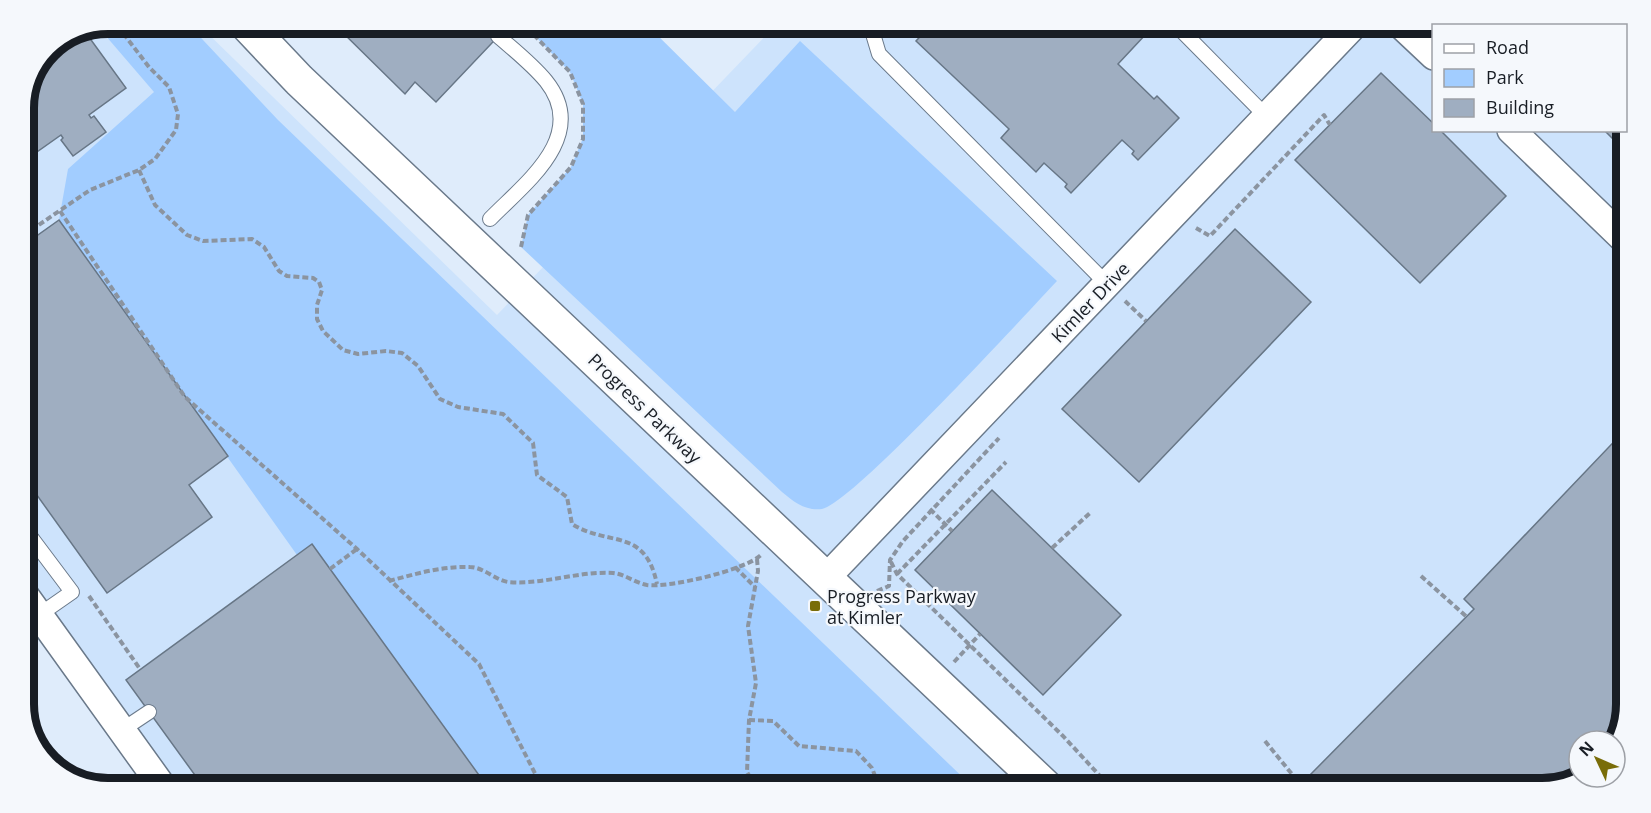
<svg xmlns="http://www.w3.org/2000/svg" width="1651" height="813" viewBox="0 0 1651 813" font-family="'Open Sans',sans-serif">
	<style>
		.built { fill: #cde3fc }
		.green { fill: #a2cdff }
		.building { fill: #9faec1; stroke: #677686; stroke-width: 1.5 }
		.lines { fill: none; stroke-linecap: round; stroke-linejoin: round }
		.lane-casing { stroke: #6a798a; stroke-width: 16 }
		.street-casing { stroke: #6a798a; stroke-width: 30 }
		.secondary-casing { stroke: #6a798a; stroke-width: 36 }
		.path { stroke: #8b94a0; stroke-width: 4; stroke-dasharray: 6 3; stroke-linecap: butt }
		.lane { stroke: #fff; stroke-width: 14 }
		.street { stroke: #fff; stroke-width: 27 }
		.secondary { stroke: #fff; stroke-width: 33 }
		.poi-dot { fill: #796d09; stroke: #f5f8fc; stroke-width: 2 }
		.labels { text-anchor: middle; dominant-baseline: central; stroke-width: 4.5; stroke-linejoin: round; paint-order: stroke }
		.street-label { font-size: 18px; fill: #181d24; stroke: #f5f8fc }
		.poi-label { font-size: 18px; fill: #181d24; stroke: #f5f8fc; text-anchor: start }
		.rim { fill: none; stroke: #181d24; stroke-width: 8 }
	</style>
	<rect width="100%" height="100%" fill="#dfecfb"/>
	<path class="built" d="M109 24H198L497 315 777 24 1549 25 1434 26V130H1626V100L1627 104V704L1618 741 1615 745V741H1579V777H1582L1542 789H175L24 591V104L49 49Z"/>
	<g class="green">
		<path d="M109 24H188L278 120 975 789H489L312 545 297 555 59 220 68 169 154 92 99 28Z"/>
		<path d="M530 24H646L735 112 800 41 1057 281C1025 315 852 504 822 509 805 511 794 502 782 492L521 247 528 215 571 167 583 138V104L570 72 530 31Z"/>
	</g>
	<g class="building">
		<path d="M334 24H510L436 102 415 82 405 94Z"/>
		<path d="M932 24H1135L1146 34 1118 64 1154 99 1157 96 1179 118 1138 160 1132 154 1134 151 1122 140 1071 193 1065 187 1067 184 1044 163 1036 172 1001 138 1009 129 916 41Z"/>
		<path d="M86 33 126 88 89 115 91 118 94 116 106 132 73 156 61 140 63 138 61 135 24 161V104L49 49Z"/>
		<path d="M1381 73 1434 124V130H1440L1506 196 1420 283 1295 160Z"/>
		<path d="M1626 100 1627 104V153L1604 130H1626Z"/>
		<path d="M59 220 228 456 189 485 212 517 107 593 24 477V245Z"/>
		<path d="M1235 229 1311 302 1139 482 1062 409Z"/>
		<path d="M1627 428V704L1618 741 1615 745V741H1579V777H1582L1542 789H1323L1309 776 1474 609 1464 599Z"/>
		<path d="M992 490 1121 615 1043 695 915 570Z"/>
		<path d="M312 544 489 789H205L126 680Z"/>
	</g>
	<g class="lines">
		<defs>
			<g id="lane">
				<path d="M870 24 879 54 1107 284"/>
				<path d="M1175 24 1267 117"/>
				<path d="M1490 26 1491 24"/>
				<path d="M490 219C525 183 590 136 546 81 532 64 514 50 498 36"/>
				<path d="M24 528 72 592 39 615"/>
				<path d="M122 730 149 712"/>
			</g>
			<g id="street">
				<path d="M1400 24 1434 56"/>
				<path d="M1511 130 1627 242"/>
				<path d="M825 579 1355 24"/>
				<path d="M24 594 164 789"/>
			</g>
			<path id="secondary" d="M246 24 299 80 1048 789"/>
		</defs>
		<use href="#lane" class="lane-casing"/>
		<use href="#street" class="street-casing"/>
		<use href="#secondary" class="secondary-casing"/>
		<g class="path">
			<path d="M139 170 155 205 187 235 203 241 252 239 264 247 279 271 287 276 313 278 319 282 322 290 317 305V319L323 331 343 350 358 354 386 351 402 353 418 366 440 399 458 407 503 414 533 443 537 475 567 497 572 524C609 547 645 527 657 584"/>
			<path d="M60 211 185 397 357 549 479 664 543 789"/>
			<path d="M1196 228 1210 236 1324 115 1330 125"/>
			<path d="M24 235 90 190 139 170 155 159 176 130 178 114 169 87 149 67 116 24"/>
			<path d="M521 247 528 215 571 167 583 139V104L570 72 530 31V24"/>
			<path d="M1125 301 1146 321"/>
			<path d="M930 509 952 531"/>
			<path d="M1052 548 1091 512"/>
			<path d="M757 559 758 571 748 626 756 683 749 720 747 772 757 789"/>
			<path d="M891 562 897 574 1063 736 1112 789"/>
			<path d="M735 567 755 587"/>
			<path d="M330 569 357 549"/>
			<path d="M897 574 1006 462"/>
			<path d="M1421 576 1467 617"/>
			<path d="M389 581C415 574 442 566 470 567 483 567 495 580 508 582 544 585 577 571 613 573 625 574 635 583 647 585 669 588 746 570 761 555"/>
			<path d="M877 591 889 586 890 560 903 541 999 438"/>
			<path d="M89 596 140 669"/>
			<path d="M954 662 980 634"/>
			<path d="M749 720 773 721 799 746 856 751 872 768 880 789"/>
			<path d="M1265 741 1304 789"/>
			<path d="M1221 786 1234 789"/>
		</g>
		<use href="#lane" class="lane"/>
		<use href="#street" class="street"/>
		<use href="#secondary" class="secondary"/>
	</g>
	<rect class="poi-dot" x="809" y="600" width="12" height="12" rx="3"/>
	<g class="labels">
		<g class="street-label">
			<text transform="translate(1090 302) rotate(-46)">Kimler Drive</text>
			<text transform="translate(645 408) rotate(44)">Progress Parkway</text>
		</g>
		<g class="poi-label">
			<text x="827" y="596">Progress Parkway<tspan x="827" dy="21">at Kimler</tspan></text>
		</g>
	</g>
	<path d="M0 0H1651V813H0ZM108 34H1542A74 74 0 0 1 1616 108V704A74 74 0 0 1 1542 778H108A74 74 0 0 1 34 704V108A74 74 0 0 1 108 34Z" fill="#f5f8fc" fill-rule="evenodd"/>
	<path class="rim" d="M108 34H1542A74 74 0 0 1 1616 108V704A74 74 0 0 1 1542 778H108A74 74 0 0 1 34 704V108A74 74 0 0 1 108 34Z"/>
	<rect x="1432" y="24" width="195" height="108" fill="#f5f8fc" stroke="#9da0a6" stroke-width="1.5"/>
	<rect x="1444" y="44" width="30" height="9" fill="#ffffff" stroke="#9da0a6" stroke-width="1.5"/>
	<text x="1486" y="54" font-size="18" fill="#181d24">Road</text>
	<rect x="1444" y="69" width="30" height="18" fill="#a2cdff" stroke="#9da0a6" stroke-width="1.5"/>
	<text x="1486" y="84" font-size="18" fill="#181d24">Park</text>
	<rect x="1444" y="99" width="30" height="18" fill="#9faec1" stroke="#9da0a6" stroke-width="1.5"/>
	<text x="1486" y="114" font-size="18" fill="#181d24">Building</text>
	<g transform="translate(1597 759) rotate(314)"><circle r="28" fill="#f5f8fc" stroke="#9da0a6" stroke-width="1.5"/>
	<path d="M0-4.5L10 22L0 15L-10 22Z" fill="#796d09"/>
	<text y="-9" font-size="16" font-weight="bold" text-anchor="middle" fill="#181d24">N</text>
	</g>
</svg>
